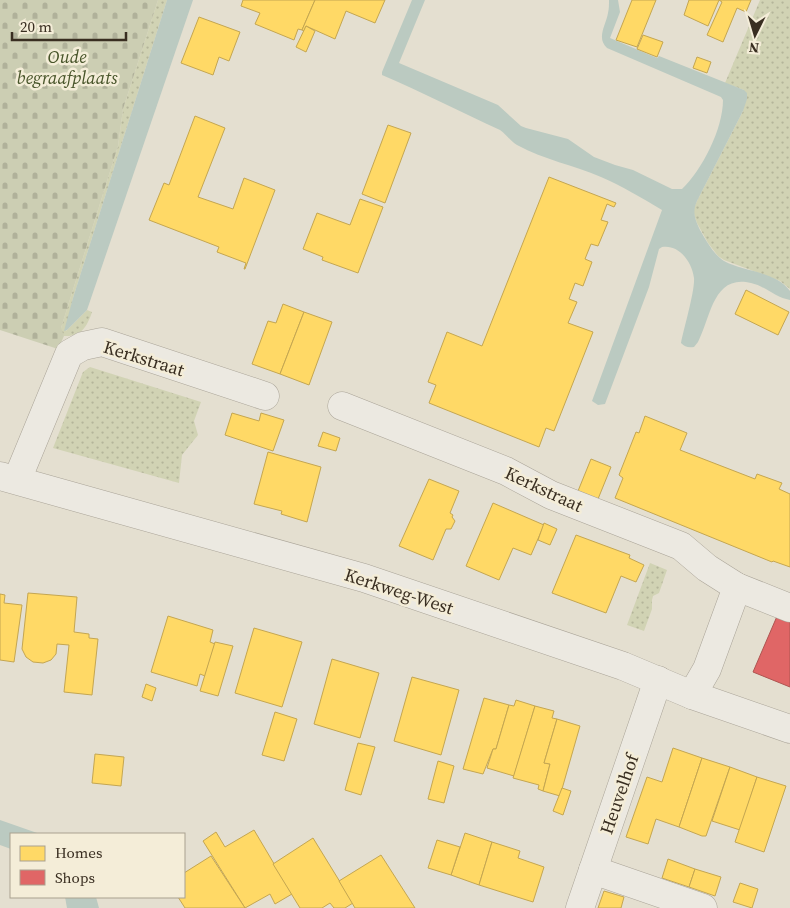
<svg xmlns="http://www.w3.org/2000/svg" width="790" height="908" viewBox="0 0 790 908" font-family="'Source Serif 4',serif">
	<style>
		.grass { fill: url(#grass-dots) }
		.cemetery { fill: url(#cemetery-stones) }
		.water { fill: #bbcac1 }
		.homes { fill: #ffd966; stroke: #c4a651 }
		.shops { fill: #e06666; stroke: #ae5551 }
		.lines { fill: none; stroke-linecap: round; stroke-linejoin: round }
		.minor-casing { stroke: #aaa498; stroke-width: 29 }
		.minor { stroke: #ece9e1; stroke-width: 28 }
		.labels { text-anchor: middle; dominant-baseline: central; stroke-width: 5; stroke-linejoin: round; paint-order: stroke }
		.park-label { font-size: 18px; font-style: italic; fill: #475429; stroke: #f4edd8 }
		.street-label { font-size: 18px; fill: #392e21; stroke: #f4edd8 }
	</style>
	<defs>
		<pattern id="grass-dots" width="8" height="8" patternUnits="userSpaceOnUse" patternTransform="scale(1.25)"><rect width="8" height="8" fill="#d1d3b4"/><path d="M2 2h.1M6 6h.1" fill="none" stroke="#b4b59a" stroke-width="1.8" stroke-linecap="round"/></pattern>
		<pattern id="cemetery-stones" width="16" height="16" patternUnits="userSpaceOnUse" patternTransform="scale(1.25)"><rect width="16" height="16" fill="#ccceb3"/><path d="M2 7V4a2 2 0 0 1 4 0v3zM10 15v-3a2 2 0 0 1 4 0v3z" fill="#b0b19a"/></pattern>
	</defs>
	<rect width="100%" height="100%" fill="#e4dfd0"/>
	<g class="grass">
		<path d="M158 0H167L73 298 66 331 87 310 92 312C87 327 81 337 64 336L61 333V328L118 146 123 109Z"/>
		<path d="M760 0H790V289L780 281 724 260 718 256 708 243 697 223 694 214V208L697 201 743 111 744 90 725 83Z"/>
		<path d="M90 367 201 402 194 421 198 435 182 455 179 483 53 448 83 372Z"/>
		<path d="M650 563 667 570 659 593 653 596 652 600V609L644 631 627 625Z"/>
	</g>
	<path class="cemetery" d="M0 0H158L123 109 118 146 61 328 64 336 58 349 0 330Z"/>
	<g class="water">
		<path d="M167 0H193L87 310 67 330 64 331 73 298Z"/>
		<path d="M412 0H425L399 63 498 105 521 126 526 128 568 139 594 157 615 165 633 170 672 189H682C702 170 723 129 723 100L721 97 607 48C596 38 606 25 608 13 609 9 609 4 609 0H618L620 12 610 38 657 58 659 56 744 90 747 93V99L743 111 697 201C692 212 695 219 700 230 706 240 713 254 724 261 744 272 775 271 790 291V300C776 298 765 286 751 283 713 274 711 317 698 342L694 347C688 348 685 347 681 343 684 328 695 291 694 278 692 262 679 244 662 247L659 249 649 287 605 404 598 405 592 401 662 210C642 198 622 186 601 177 573 165 545 160 517 145 510 141 507 135 500 130 461 112 422 92 382 75V72Z"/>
		<path d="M0 820 40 834H11V849L0 845Z"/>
		<path d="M65 897H96L99 908H67Z"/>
	</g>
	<g class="homes">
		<path d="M243 0H315L302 30 298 29 294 40 255 24 260 13 241 6Z"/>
		<path d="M315 0H385L375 23 346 11 335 39 306 26 304 31 302 30Z"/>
		<path d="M632 0H656L637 47 616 40Z"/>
		<path d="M689 0H719L708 26 684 15Z"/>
		<path d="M719 0H751L746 12 737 8 723 42 707 35 722 2Z"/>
		<path d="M199 17 240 32 229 61 219 57 213 75 181 63Z"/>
		<path d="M306 26 315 31 306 52 296 47Z"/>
		<path d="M643 35 663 42 657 57 637 49Z"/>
		<path d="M697 57 711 62 707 73 693 68Z"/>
		<path d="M195 116 225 128 198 197 233 209 244 178 275 190 245 269H244L246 263 217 252 219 247 149 220 164 183 169 185Z"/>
		<path d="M388 125 411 133 385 203 362 194Z"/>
		<path d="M549 177 616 203 614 207 607 204 601 220 608 222 598 246 591 244 585 259 592 262 583 286 575 283 569 299 577 302 568 323 593 332 554 431 546 428 539 447 429 403 436 385 428 382 447 332 482 346Z"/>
		<path d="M360 199 383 207 358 273 322 260 323 257 303 249 317 213 350 225Z"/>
		<path d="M746 290 789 312 778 335 735 314Z"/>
		<path d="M283 304 304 312 280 374 252 364 268 321 276 323Z"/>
		<path d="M304 312 332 322 309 385 280 374Z"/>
		<path d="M232 413 259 421 261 413 284 420 273 451 225 435Z"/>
		<path d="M645 416 687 433 680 450 755 479 757 474 782 483 779 489 790 494V567L773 561 772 562 615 498 623 478 619 475 636 432 639 433Z"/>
		<path d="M323 432 340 438 336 451 318 446Z"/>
		<path d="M268 452 321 467 307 522 281 514 282 511 254 504Z"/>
		<path d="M591 459 611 467 598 499 578 491Z"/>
		<path d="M429 479 459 491 450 513 453 515 452 517 455 521 451 529H446L433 560 399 546Z"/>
		<path d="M493 503 544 525 531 555 513 548 499 580 466 566Z"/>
		<path d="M544 523 557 529 550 545 538 540Z"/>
		<path d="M576 535 630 555 629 558 644 565 636 582 621 576 606 613 552 593Z"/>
		<path d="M28 593 77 597 74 632 89 634V638L98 639 92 695 64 692 69 645 57 644 56 654 51 660 43 663 33 662 26 657 22 649Z"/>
		<path d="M0 594 5 595 4 603 22 605 14 662 0 660Z"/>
		<path d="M168 616 213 630 210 642 215 644 205 676 200 674 197 686 151 672Z"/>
		<path d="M254 628 302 642 282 707 235 693Z"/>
		<path d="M215 642 233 646 218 696 200 691Z"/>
		<path d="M332 659 379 673 360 738 314 724Z"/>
		<path d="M412 677 459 690 441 755 394 741Z"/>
		<path d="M146 684 156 688 152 701 142 697Z"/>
		<path d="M484 698 509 705 496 749H493L483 774 463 769Z"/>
		<path d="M516 700 535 706 514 776 487 768 493 749H496L509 705 514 706Z"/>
		<path d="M535 706 554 711 552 718 557 719 544 763 550 764 543 791 538 789 539 785 513 778Z"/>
		<path d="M275 712 297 719 284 761 262 755Z"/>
		<path d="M557 719 580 726 560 796 543 791 550 764 544 763Z"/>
		<path d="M358 743 375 747 361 795 345 790Z"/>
		<path d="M673 748 702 758 679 827 656 819 648 844 626 837 647 777 662 782Z"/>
		<path d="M95 754 124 757 121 786 92 783Z"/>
		<path d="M702 758 730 767 706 836H702L679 827Z"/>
		<path d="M438 761 454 766 444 803 428 799Z"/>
		<path d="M730 767 757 777 740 830 712 821Z"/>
		<path d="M757 777 786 786 764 852 735 842Z"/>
		<path d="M562 788 571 791 563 815 553 811Z"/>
		<path d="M254 830 292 894 275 904 270 894 245 908 203 841 216 832 225 847Z"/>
		<path d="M465 833 492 842 479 885 451 875Z"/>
		<path d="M313 838 353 903 345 908H334L330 903 322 908H300L273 864Z"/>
		<path d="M437 840 460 847 451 875 428 868Z"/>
		<path d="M492 842 520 851 518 858 544 867 533 902 479 885Z"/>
		<path d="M381 855 415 908H355L339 881Z"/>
		<path d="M211 856 245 908H185L178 897H184V873Z"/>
		<path d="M668 859 695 869 689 887 662 878Z"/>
		<path d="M695 869 721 877 715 896 689 887Z"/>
		<path d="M740 883 758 889 752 908 733 902Z"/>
		<path d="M604 891 624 897 621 908H598Z"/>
	</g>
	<path class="shops" d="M778 614 790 619V687L753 672Z"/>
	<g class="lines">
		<defs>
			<g id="minor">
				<path d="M342 406 506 471 551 495 681 546 707 568 737 587 790 608"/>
				<path d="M0 476 364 578 623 666 692 695 790 729"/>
				<path d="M17 480 69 354 83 346 102 342 265 396"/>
				<path d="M692 695 707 669 737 587"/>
				<path d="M593 870 703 908"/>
				<path d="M580 908 658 680"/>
			</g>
		</defs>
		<use href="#minor" class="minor-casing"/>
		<use href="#minor" class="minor"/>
	</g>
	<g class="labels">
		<g class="park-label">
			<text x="67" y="56">Oude<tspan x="67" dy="21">begraafplaats</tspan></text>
		</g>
		<g class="street-label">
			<text transform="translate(144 358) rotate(17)">Kerkstraat</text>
			<text transform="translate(544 489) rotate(25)">Kerkstraat</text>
			<text transform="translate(399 591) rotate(18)">Kerkweg-West</text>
			<text transform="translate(619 794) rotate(-71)">Heuvelhof</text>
		</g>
	</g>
	<rect x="10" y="833" width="175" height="65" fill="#f4edd8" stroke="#a9a18f"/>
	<rect x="20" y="846" width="25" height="15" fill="#ffd966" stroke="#a9a18f"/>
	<text x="55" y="858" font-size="15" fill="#392e21">Homes</text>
	<rect x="20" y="870" width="25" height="15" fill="#e06666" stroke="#a9a18f"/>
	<text x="55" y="883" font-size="15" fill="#392e21">Shops</text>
	<g transform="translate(755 35) rotate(185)" stroke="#f4edd8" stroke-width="4" paint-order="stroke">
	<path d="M0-4L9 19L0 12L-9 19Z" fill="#392e21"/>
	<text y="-8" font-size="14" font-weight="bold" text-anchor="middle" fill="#392e21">N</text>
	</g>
	<path d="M12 32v8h114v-8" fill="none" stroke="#392e21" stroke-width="2.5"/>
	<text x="20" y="32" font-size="15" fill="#392e21" stroke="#f4edd8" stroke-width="4" paint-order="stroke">20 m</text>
</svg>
